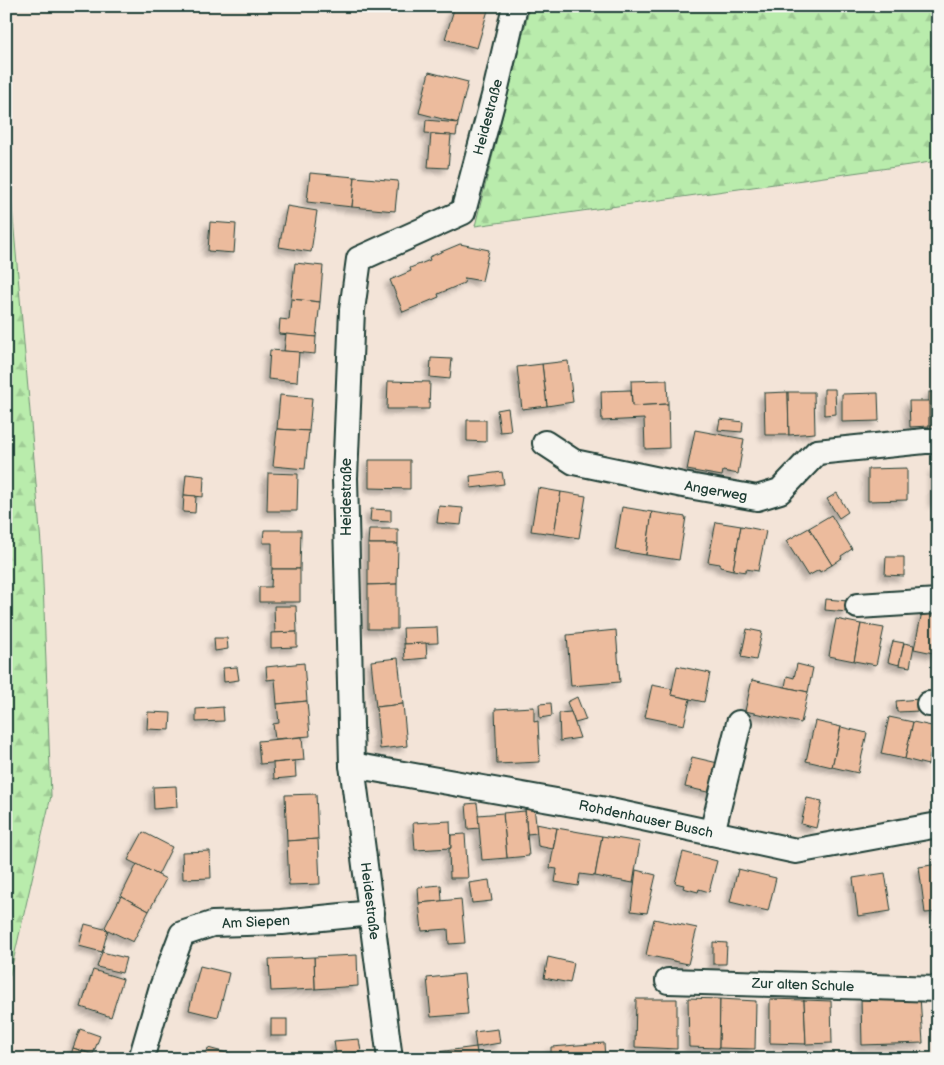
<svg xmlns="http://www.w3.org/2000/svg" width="944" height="1065" viewBox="0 0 944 1065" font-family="'Balsamiq Sans',sans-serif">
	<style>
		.forest { fill: url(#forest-firs); stroke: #6c9470 }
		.building { fill: #ecbb9d; stroke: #1f3d34; filter: url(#shadow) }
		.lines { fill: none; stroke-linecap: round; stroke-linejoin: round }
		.minor-casing { stroke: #1f3d34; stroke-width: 28 }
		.minor { stroke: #f6f6f2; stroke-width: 24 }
		.labels { text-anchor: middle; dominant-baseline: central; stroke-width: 5; stroke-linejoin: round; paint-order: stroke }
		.street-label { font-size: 14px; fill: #1f3d34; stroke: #f6f6f2 }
	</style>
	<defs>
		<pattern id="forest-firs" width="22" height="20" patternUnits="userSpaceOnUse" patternTransform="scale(1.25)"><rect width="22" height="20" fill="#b9ecac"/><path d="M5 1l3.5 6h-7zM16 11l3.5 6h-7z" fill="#9fcb95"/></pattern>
		<filter id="shadow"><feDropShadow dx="-4.5" dy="4.5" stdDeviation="2.5" flood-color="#0004"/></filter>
	</defs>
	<rect width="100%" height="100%" fill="#f3e4d8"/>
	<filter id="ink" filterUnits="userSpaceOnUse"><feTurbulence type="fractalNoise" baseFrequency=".02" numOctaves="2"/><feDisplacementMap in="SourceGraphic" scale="10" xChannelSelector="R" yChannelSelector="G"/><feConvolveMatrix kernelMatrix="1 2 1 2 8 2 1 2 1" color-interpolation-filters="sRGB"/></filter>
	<g filter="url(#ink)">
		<g class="forest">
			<path d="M530 6H938V161L475 226Z"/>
			<path d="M6 189 11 196 31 423 42 556 51 796 6 992Z"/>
		</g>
		<g class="building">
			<path d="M455 6H476L488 10 477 48 445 39Z"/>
			<path d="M429 72 468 82 458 123 419 113Z"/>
			<path d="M426 120 458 123 456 136 425 133Z"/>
			<path d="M431 134 451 135 448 168 428 167Z"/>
			<path d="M310 173 355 177 352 207 307 202Z"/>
			<path d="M355 177 398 181 395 211 352 207Z"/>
			<path d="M287 206 317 211 311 252 279 247Z"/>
			<path d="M210 222 236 224 234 253 208 251Z"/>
			<path d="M460 244 489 250 482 281 465 278 464 283 438 294 439 297 403 312 390 280 411 271 410 268 430 260 429 257Z"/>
			<path d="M295 263 323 266 320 302 291 299Z"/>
			<path d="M291 299 320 302 316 337 279 334 280 319 289 320Z"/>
			<path d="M286 334 316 337 315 354 284 351Z"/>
			<path d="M270 350 299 352 297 382 268 379Z"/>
			<path d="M431 358 452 359 450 379 430 377Z"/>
			<path d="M568 361 573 402 547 406 542 364Z"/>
			<path d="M542 364 547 406 522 409 517 367Z"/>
			<path d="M667 380 668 404 632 406 631 381Z"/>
			<path d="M388 381 430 382 429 409H387Z"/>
			<path d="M824 389H835L836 414 824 415Z"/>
			<path d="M631 390 632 406 668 404 669 448 645 449 644 419 602 421 601 391Z"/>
			<path d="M788 392 789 435H765L764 393Z"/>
			<path d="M788 392H814L815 433 789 435Z"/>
			<rect x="929" y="392" width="9" height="36"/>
			<path d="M878 393 879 421 842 422V394Z"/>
			<path d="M280 395 312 398 309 431 277 429Z"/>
			<path d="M909 401H929V426L910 427Z"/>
			<path d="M508 408 511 431 500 432 497 410Z"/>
			<path d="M720 419 743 422 742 432 718 430Z"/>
			<path d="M467 420H486V442L467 441Z"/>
			<path d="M277 429 309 431 305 469 273 466Z"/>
			<path d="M695 430 744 439 738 474 723 471 722 476 687 470Z"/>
			<path d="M369 460H410V489L369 488Z"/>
			<path d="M907 468V500L868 501V469Z"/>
			<rect x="934" y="468" width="4" height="34"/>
			<path d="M502 472 504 484 471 488 470 476Z"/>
			<path d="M268 473 298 474 297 511H267Z"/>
			<path d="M186 474 204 476 203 497 184 495Z"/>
			<path d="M538 488 561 492 554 534 531 531Z"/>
			<path d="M561 492 586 496 579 538 554 534Z"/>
			<path d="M837 493 848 512 839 518 827 499Z"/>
			<path d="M184 495 196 496 195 513 183 512Z"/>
			<path d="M439 506 463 508 461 525 437 523Z"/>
			<path d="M622 507 652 512 646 555 615 550Z"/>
			<path d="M371 509 391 510V522L370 521Z"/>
			<path d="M652 512 686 517 679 560 646 555Z"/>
			<path d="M831 515 852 549 841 556 842 558 832 565 809 528Z"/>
			<path d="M716 522 741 526 733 570 720 567V564L708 562Z"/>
			<path d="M741 526 766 531 758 571 746 569V572L733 570Z"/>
			<path d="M809 528 832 565 820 572 819 570 808 576 786 541Z"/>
			<path d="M369 529H398V544H368Z"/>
			<path d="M264 530H301L300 569H272V543H263Z"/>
			<path d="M368 544H398L397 584 368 585Z"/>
			<path d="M886 557H904V576L885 575Z"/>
			<path d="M272 569H300V602H259V587H271Z"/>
			<path d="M397 584V629H368V585Z"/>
			<path d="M826 599 848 601 847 612 825 610Z"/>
			<path d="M274 606H296L297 632 275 633Z"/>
			<path d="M922 612 938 616V654L914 649Z"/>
			<path d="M836 619 861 624 854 661 829 656Z"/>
			<path d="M861 624 884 628 876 665 854 661Z"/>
			<path d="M437 627 438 643 404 644 403 628Z"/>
			<path d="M747 629 762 632 756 660 741 657Z"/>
			<path d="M616 630 620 682 571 686 567 635Z"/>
			<path d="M297 632V647L271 648V633Z"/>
			<path d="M214 638H227L228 649 215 651Z"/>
			<path d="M893 641 904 643 899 665 888 662Z"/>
			<path d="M426 643 427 658 405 660 404 644Z"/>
			<path d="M904 643 914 645 910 667 899 665Z"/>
			<path d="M398 658 403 704 376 707 371 661Z"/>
			<path d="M304 663 307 701 277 704 275 679 267 680 266 667Z"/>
			<path d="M797 664 813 668 808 692 785 687 787 676 794 678Z"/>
			<path d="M677 666 710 673 704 702 671 695Z"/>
			<path d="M237 667 239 680 224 682 223 668Z"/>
			<path d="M752 680 808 692 801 723 745 711Z"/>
			<path d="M652 685 672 689 671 695 690 699 684 725 645 717Z"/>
			<path d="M577 697 586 720 575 723 567 702Z"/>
			<path d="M919 699 920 711 897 712 896 701Z"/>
			<path d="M307 701 310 736 275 739 273 724 279 723 277 704Z"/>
			<path d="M551 703 552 716 540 718 539 704Z"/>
			<path d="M403 704 407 746 380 749 376 707Z"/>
			<path d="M223 707 224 721 196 722V709Z"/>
			<path d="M534 707V722L538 721 540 762 497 764 495 709Z"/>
			<path d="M148 712 171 713 170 730 147 729Z"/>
			<path d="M571 712 580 738 560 741 559 713Z"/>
			<path d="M889 717 913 722 905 759 881 754Z"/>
			<path d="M815 721 841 727 832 767 806 761Z"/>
			<path d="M913 722 936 727 928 765 905 759Z"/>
			<path d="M841 727 867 733 858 773 832 767Z"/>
			<path d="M302 737 304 760 260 764 258 741Z"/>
			<path d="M692 757 718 763 712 793 685 787Z"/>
			<path d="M295 761 296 777 274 779 273 763Z"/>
			<path d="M176 786 177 807 154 809 153 787Z"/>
			<path d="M316 794 318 839 287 841 285 795Z"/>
			<path d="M807 798 822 801 816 828 801 824Z"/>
			<path d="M477 803 480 828 468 829 466 804Z"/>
			<path d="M534 806 537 833 527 834 525 807Z"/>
			<path d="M525 811 529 856 507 858 503 813Z"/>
			<path d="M503 813 507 858 482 860 478 815Z"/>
			<path d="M450 821 451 848 415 850 413 823Z"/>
			<path d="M536 824 557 828 553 849 538 846Z"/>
			<path d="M557 828 602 836 595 876 580 874 578 886 555 882 557 869 550 868Z"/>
			<path d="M143 832 172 847 158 875 128 860Z"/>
			<path d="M465 834 468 878H450L449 849 451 848V835Z"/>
			<path d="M602 836 640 842 633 883 595 876Z"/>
			<path d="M318 839 320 884 289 885 287 841Z"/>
			<path d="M210 851 211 878 183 879 182 852Z"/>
			<path d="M683 852 717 861 709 892 699 889 698 892 683 888 684 885 675 883Z"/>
			<path d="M137 864 166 879 149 911 121 896Z"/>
			<path d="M938 864V912L925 913 919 867Z"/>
			<path d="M738 869 776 878 768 911 730 902Z"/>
			<path d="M636 870 656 875 647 913 631 911Z"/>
			<path d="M885 873 891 911 858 916 853 878Z"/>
			<path d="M489 880 492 901 472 903 469 883Z"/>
			<path d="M441 885 442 901 419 903 418 887Z"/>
			<path d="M121 896 149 911 133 942 108 930 105 927Z"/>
			<path d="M461 899 465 943 449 944 448 929 422 931 419 903Z"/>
			<path d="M654 919 697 928 688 964 646 955Z"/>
			<path d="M85 924 108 930 102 952 79 946Z"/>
			<path d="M713 942 727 943 726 964H713Z"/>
			<path d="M102 952 126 958 122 973 97 967Z"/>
			<path d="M357 955 358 986 315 989 314 957Z"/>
			<path d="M314 957 315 989 271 991 269 959Z"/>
			<path d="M548 957 574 963 570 983 544 978Z"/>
			<path d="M200 966 229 973 218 1017 189 1010Z"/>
			<path d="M93 970 123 979 111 1017 81 1007Z"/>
			<path d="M464 974 468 1014 431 1017 427 978Z"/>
			<path d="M920 996 923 1043 862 1045 861 998Z"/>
			<path d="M688 998 720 999 719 1048 689 1047Z"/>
			<path d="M636 999H677V1049L635 1047Z"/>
			<path d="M720 999 756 1001 755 1049 719 1048Z"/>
			<path d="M770 999 804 1000 806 1044 770 1043Z"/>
			<path d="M804 1000 831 1001 832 1043 806 1044Z"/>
			<rect x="271" y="1019" width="16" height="17"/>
			<path d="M80 1029 100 1036 93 1054 73 1048Z"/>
			<path d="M498 1029 500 1043 476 1047 474 1032Z"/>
			<path d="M359 1039 361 1052 336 1055 334 1041Z"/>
			<path d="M604 1043 605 1059H551V1047Z"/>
			<path d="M476 1047 478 1059H438L437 1052Z"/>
			<path d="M73 1048 102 1058 101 1059H70Z"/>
			<path d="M208 1048 245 1058 205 1059Z"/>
		</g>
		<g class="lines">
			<defs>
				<g id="minor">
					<path d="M545 443 574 462 683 485 757 498 780 491 817 452 925 441H938"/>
					<path d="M858 606 938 601"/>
					<path d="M929 704H938"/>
					<path d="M352 765 601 809 796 851 938 825"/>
					<path d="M712 833 739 723"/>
					<path d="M668 981 938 989"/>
					<path d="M141 1059 161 990 182 934 212 924 282 922 372 913"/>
					<path d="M390 1059 352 765 345 478 352 310 359 259 463 212 495 92 515 6"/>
				</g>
			</defs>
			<use href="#minor" class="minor-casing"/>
			<use href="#minor" class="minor"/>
		</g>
	</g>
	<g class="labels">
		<g class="street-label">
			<text transform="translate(488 117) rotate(-75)">Heidestraße</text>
			<text transform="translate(716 491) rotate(10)">Angerweg</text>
			<text transform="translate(346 497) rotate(-90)">Heidestraße</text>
			<text transform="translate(646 819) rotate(12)">Rohdenhauser Busch</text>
			<text transform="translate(370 901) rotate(83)">Heidestraße</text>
			<text transform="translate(256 922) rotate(-3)">Am Siepen</text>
			<text transform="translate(803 985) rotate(2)">Zur alten Schule</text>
		</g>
	</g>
	<rect width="944" height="1065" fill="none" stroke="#f6f6f2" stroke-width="25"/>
	<rect x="12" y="12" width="919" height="1040" fill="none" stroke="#1f3d34" stroke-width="2" filter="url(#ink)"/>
</svg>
